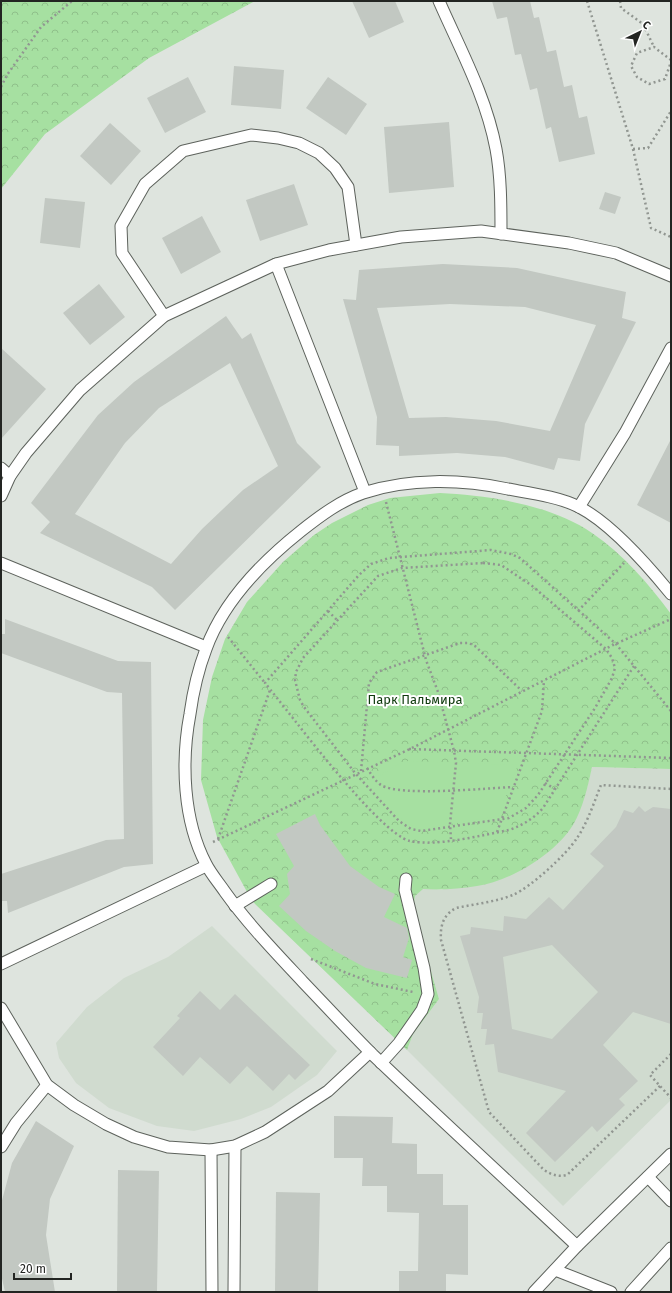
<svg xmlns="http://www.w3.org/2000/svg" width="672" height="1293" viewBox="0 0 672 1293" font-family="'Fira Sans',sans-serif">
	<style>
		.built { fill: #d0dbcf }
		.forest { fill: url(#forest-crowns) }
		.pitch { fill: #a6e0a1 }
		.building { fill: #c2c8c2; fill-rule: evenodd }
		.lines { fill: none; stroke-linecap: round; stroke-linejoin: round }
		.lane-casing { stroke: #5d625c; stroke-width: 13 }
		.path { stroke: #919691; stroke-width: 2.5; stroke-dasharray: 2 3; stroke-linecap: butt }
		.lane { stroke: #fff; stroke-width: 11 }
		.labels { text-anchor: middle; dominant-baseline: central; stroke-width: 4; stroke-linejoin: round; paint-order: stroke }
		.park-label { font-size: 13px; fill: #0e3a0c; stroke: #fff }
	</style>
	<defs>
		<pattern id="forest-crowns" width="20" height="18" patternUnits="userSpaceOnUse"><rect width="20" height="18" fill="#a6e0a1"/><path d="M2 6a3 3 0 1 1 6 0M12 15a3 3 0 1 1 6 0" fill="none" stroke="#8fc08a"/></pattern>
	</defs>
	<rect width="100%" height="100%" fill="#dee4de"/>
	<g class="built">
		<path d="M592 767 671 769V1100L563 1206 407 1050 413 1034 439 999 413 909 415 896 423 888 442 890 587 788Z"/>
		<path d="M212 926 337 1051 317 1075 271 1107 241 1119 194 1131 157 1126 109 1108 76 1083 59 1058 56 1043 87 1007 124 978 168 957Z"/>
	</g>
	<g class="forest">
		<path d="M1 1H255L149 58 45 134 1 189Z"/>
		<path d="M440 493C488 495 552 505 592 533 623 554 649 584 671 614V769L592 767C588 786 583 808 573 825 555 854 511 881 477 886 459 889 441 890 423 889L415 896 413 909 439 999 413 1034 407 1050 252 901 217 837 201 780 203 720 212 677 225 639 247 602 283 562 314 535 332 523 368 505 390 498Z"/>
	</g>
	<path class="pitch" d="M408 761 518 765 498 816 422 829 408 824 396 815 367 783 399 764Z"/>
	<g class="building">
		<path d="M352 1H395L404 22 369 38Z"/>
		<path d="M492 1H530L534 18 539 17 547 52 556 50 564 87 572 85 579 118 587 116 595 154 559 162 551 127 546 129 537 88 530 90 521 54 515 55 507 17 497 19Z"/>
		<path d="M234 66 284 70 281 109 231 105Z"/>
		<path d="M188 77 206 112 165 133 147 98Z"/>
		<path d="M328 77 367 104 346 135 306 108Z"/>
		<path d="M449 122 454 187 389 193 384 127Z"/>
		<path d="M110 123 141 151 111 185 80 156Z"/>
		<path d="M294 184 308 225 260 241 246 200Z"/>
		<path d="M605 192 621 197 615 214 599 209Z"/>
		<path d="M45 198 85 202 80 248 40 243Z"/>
		<path d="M202 216 221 252 181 274 162 238Z"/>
		<path d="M443 264 517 268 626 292 622 318 636 322 585 424 580 461 558 458 554 470 505 457 457 453 399 456V446L376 445 377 417 343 299 356 300 359 270ZM450 304 525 307 596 325 550 431 496 421 446 417 409 418 377 308Z"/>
		<path d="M99 284 125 317 90 345 63 313Z"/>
		<path d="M226 316 242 339 251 333 297 443 321 467 175 610 152 587 40 533 50 522 31 503 98 415 134 382ZM230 363 278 466 243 490 202 529 171 564 75 514 125 443 159 408Z"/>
		<path d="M1 348 46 389 1 439Z"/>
		<path d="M671 439V523L637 505Z"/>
		<path d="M5 619 118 661 151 662 153 864 124 867 8 913 7 901H1V874L106 840 124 839 122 693 107 692 1 653V634H5Z"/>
		<path d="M639 806 645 812 653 807 671 809V1024L633 1012 603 1045 638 1081 619 1099 625 1105 597 1132 592 1126 555 1162 526 1133 566 1091 498 1072 494 1044 485 1045 487 1029H481L483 1013H477L479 997 460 936 470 934 471 927 503 931 504 916 526 919 549 897 563 910 604 866 590 854 616 827 624 810 633 813ZM552 945 598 992 552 1039 512 1029 503 957Z"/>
		<path d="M315 814 320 825 350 866 379 887 395 894 384 917 407 928 409 938 403 957 412 960 407 978 366 968 335 951 306 931 279 906 290 894 287 874 294 866 276 834Z"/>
		<path d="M200 991 220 1010 235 994 310 1065 295 1080 289 1074 273 1091 247 1066 230 1084 200 1057 183 1076 153 1047 180 1018 177 1016Z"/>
		<path d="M334 1116 393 1117 392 1143 417 1144V1174H443V1205H468V1275L446 1274V1292H399V1271H418L419 1213 387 1212V1186H362L363 1158H334Z"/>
		<path d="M36 1121 74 1146 50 1199 46 1235 55 1292H5L1 1274V1204L12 1163Z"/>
		<path d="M118 1170 159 1171 157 1292H117Z"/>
		<path d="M276 1192 320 1193 318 1292H275Z"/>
	</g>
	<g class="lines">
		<defs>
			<g id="lane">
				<path d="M439 1C460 49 486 96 496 149 501 176 501 206 501 234"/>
				<path d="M276 264 365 492"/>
				<path d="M164 316 122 253 121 226 145 184 183 151 251 135 278 138 299 143 319 153 335 168 348 187 356 245"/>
				<path d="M1 468 10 476"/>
				<path d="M1 496 10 476 26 453 80 390 164 316 276 264 329 250 401 237 481 231 569 243 616 253 671 276"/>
				<path d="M579 507 625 433 671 348"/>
				<path d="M1 563 206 647"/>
				<path d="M235 906 271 884"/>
				<path d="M1 964 206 866"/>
				<path d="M1 1008 47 1085 74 1105 106 1124 134 1137 168 1147 211 1150 235 1146 265 1132 328 1091 370 1052"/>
				<path d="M381 1063 399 1043 422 1010 428 994 424 968 405 890 406 879"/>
				<path d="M1 1147 16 1123 47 1085"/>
				<path d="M211 1150 212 1292"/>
				<path d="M648 1177 671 1201"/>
				<path d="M577 1246C509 1182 440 1119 373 1055 349 1031 326 1006 303 982 276 953 248 924 225 892 219 883 211 874 206 864 183 820 181 762 190 714 193 692 198 670 206 649 223 602 262 562 301 531 320 516 340 501 363 493 409 478 461 479 508 489 530 493 560 497 579 507 610 523 649 567 671 594"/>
				<path d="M555 1270 611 1292"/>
				<path d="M234 1292 235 1146"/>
				<path d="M534 1292 577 1246 671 1154"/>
				<path d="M631 1292 671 1248"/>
			</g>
		</defs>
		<use href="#lane" class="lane-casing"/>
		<g class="path">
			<path d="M587 1 633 149 648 148 671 111"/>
			<path d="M620 1 621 8 643 24 654 47"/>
			<path d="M671 60 654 47 637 53 631 66 637 77 649 84 665 79 671 62"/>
			<path d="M1 87 7 75 41 27 72 1"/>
			<path d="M633 149 651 228 671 237"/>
			<path d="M386 502 426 660 438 692 454 751 456 763 450 824 451 839"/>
			<path d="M483 563 501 565 531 585 606 649 612 658 615 668 612 678 595 708 538 795 526 808 509 818 421 831 411 829 399 821 355 773 304 707 300 700 295 680 296 672 303 658 378 576 402 568Z"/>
			<path d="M328 611 337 620"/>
			<path d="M578 611 624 563"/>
			<path d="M228 637 265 683"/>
			<path d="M634 666 543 808C533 819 523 825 509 830 482 835 437 847 410 841 379 834 290 713 265 683L359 575 371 564 389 558 491 550 511 554 520 558 616 644 671 711"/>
			<path d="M409 749 671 758"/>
			<path d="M367 768C371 774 375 781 381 785 400 797 488 788 513 787"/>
			<path d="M361 771 369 683 377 672 460 643H469L475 646 522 691"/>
			<path d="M545 783 555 789"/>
			<path d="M497 832 542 711 544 680"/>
			<path d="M218 839 270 690"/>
			<path d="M213 842 414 747 613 645 671 619"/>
			<path d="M311 959 375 984 413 992"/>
			<path d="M671 1054 650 1075 671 1098"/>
			<path d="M660 1086 567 1175C558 1177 552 1175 544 1170L489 1112 441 940C440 926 443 915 456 908 475 904 495 902 513 895 531 887 567 854 577 838 588 822 594 802 601 785L671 789"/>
		</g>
		<use href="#lane" class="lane"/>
	</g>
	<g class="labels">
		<g class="park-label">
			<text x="415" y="699">Парк Пальмира</text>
		</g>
	</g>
	<rect width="672" height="1293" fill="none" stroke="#232522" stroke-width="4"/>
	<g transform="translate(640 32) rotate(43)" stroke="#ffffff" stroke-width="3" paint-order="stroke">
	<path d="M0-3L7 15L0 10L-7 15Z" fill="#232522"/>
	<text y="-6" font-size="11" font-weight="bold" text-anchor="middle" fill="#232522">С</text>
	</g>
	<path d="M14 1273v6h57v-6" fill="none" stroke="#232522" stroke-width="2"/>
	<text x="20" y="1273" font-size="12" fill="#232522" stroke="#ffffff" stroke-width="3" paint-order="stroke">20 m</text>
</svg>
